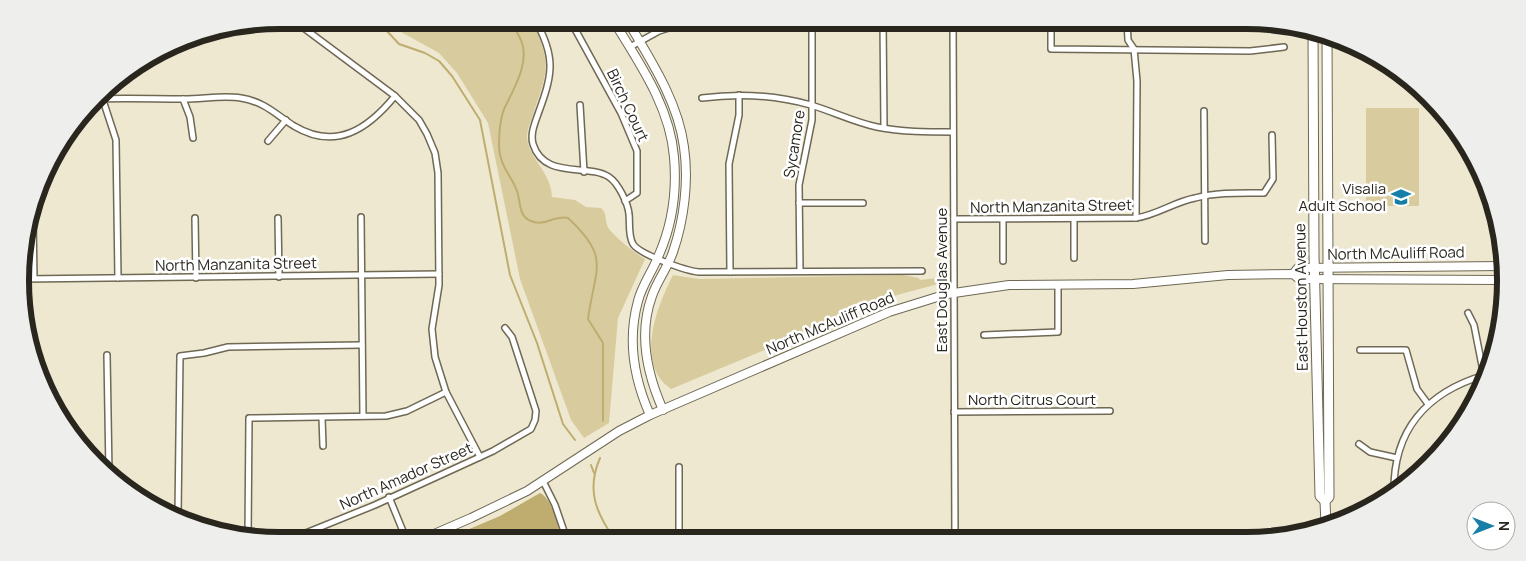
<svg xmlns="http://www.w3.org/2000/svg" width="1526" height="561" viewBox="0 0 1526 561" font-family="Manrope,sans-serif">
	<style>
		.green { fill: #d8cc9f }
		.water { fill: #bead6e }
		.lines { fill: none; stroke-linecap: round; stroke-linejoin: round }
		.stream { stroke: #bead6e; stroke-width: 2 }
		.street-casing { stroke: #6e6854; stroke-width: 8 }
		.secondary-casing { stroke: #6e6854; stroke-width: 10 }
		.primary-casing { stroke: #6e6854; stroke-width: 11 }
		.street { stroke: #fff; stroke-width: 5 }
		.secondary { stroke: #fff; stroke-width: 8 }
		.primary { stroke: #fff; stroke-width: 9 }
		.labels { text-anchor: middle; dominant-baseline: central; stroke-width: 5; stroke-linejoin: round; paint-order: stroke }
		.street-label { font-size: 15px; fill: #29261e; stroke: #fff }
		.poi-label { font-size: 15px; fill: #29261e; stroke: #fff; text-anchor: end }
		.rim { fill: none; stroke: #29261e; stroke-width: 6 }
	</style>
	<rect width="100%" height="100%" fill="#eee8d1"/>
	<g class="green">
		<path d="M384 20H531L533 23C551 62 548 71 534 111 532 119 527 128 527 137 528 158 551 171 552 197L575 200 586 207 601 208C608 214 604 222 609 229 615 237 636 254 645 259L618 318 609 423 584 438 571 420 520 279 488 123 457 73 439 53 401 32Z"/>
		<rect x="1366" y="108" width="53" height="98"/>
		<path d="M673 275 699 279 903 275 919 278 920 280 944 277 942 283 897 295 671 389C634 364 657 306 673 275Z"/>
	</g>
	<path class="water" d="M540 493C552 498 559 528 561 540L441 541 500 516Z"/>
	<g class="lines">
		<g class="stream">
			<path d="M372 20 386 30 399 44 425 53 439 61 452 76 480 120 510 275 537 343 563 424 575 440"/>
			<path d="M509 20C513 26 518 33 521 40 530 61 515 87 506 105 500 116 499 133 499 146 499 165 511 175 517 191 521 202 518 216 531 221 544 227 554 215 568 218 611 258 595 267 588 319L603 343V421"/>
			<path d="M600 458C586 490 596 513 615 540"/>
			<path d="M591 465 594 473"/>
		</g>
		<defs>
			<g id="street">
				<path d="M293 20 395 96 419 120 427 134 435 153 438 173 439 285 432 329 435 357 446 392 480 457"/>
				<path d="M535 20C557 58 552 76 538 114 535 123 530 134 533 144 544 180 588 163 609 177 618 183 628 203 629 214 630 222 628 236 633 244 639 254 686 271 699 272L922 271"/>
				<path d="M570 20 621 113 637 151V193L625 201"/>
				<path d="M883 20 884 128"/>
				<path d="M953 20 955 539"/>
				<path d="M1051 20V49L1250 51 1284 47"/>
				<path d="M1127 20 1128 40 1134 49 1137 81 1136 218"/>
				<path d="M630 47 659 31 672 27 812 24"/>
				<path d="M101 94 116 140 118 278"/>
				<path d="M702 98C739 93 775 95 811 105 834 112 854 122 877 127 902 132 927 132 953 132"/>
				<path d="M97 99C126 98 155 99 184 99 203 99 223 95 241 98 265 102 275 114 294 126 336 151 368 129 395 96"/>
				<path d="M183 99 190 117 193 138"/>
				<path d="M580 105 584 172"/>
				<path d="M1204 111 1205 241"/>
				<path d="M268 141 286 120"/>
				<path d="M799 203H863"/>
				<path d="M361 217 363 416"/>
				<path d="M195 218 196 278"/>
				<path d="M278 218 279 277"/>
				<path d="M954 219 1136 218C1157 215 1174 202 1195 198 1217 192 1241 193 1264 193L1273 179 1272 135"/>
				<path d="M1074 219V258"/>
				<path d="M33 220 34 278"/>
				<path d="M1003 220V261"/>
				<path d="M800 271 799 185 812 120V20"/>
				<path d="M730 272 729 164 739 115V95"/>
				<path d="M23 279 439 274"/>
				<path d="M1468 313 1474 325 1484 376"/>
				<path d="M984 335 1058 332V284"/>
				<path d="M1360 350H1406L1417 389 1428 404"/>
				<path d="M107 355 109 473"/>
				<path d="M37 361V356"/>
				<path d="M954 412 1110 411"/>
				<path d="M322 418 323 446"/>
				<path d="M1359 444 1370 452 1397 458"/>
				<path d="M543 481 555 505 567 540"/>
				<path d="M1394 492C1393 430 1427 392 1485 375"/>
				<path d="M389 497 407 541"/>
				<path d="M178 515 180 356 204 353 228 347 362 345"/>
				<path d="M248 537 249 418 386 416 407 411 446 392"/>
				<path d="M679 540V467"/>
				<path d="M286 541 375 505 493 451 531 429 535 420 536 411 512 337 505 328"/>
			</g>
			<g id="secondary">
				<path d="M613 20C639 63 670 106 674 157 677 191 672 226 658 257 652 272 642 285 638 301 627 341 634 379 650 415"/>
				<path d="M627 20C650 59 678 101 684 147 689 181 684 220 673 252 668 267 657 281 652 296 638 334 647 374 663 410"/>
				<path d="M1293 274 1298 268 1503 266"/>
				<path d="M418 541 471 518 527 491 619 431 650 415 889 312 947 294 1009 285 1133 284 1228 275 1293 274 1299 279H1303L1502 280"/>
			</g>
			<g id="primary">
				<path d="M1313 29 1314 255 1320 496 1325 501"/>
				<path d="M1326 525 1325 501 1329 497 1327 36"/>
			</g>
		</defs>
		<use href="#street" class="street-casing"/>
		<use href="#secondary" class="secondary-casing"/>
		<use href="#primary" class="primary-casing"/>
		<use href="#street" class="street"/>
		<use href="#secondary" class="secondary"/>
		<use href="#primary" class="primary"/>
	</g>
	<defs>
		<symbol id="school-bare" viewBox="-9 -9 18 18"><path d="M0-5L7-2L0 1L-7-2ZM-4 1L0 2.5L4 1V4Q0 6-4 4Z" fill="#157fa8" stroke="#fff" stroke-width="2.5" paint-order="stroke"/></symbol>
	</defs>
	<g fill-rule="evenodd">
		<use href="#school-bare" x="1387" y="183" width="28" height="28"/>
	</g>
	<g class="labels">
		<g class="street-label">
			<text transform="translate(628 105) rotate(65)">Birch Court</text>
			<text transform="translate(794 144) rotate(-81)">Sycamore</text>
			<text transform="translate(1051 206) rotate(-1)">North Manzanita Street</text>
			<text transform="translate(1396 253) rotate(-1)">North McAuliff Road</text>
			<text transform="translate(236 264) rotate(-1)">North Manzanita Street</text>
			<text transform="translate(941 280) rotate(-90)">East Douglas Avenue</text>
			<text transform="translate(1301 297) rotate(-91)">East Houston Avenue</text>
			<text transform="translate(830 323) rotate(-23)">North McAuliff Road</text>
			<text x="1032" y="399">North Citrus Court</text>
			<text transform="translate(406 476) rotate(-24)">North Amador Street</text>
		</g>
		<g class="poi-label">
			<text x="1386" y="188">Visalia<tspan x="1386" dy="17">Adult School</tspan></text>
		</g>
	</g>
	<path d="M0 0H1526V561H0ZM280 29H1246A251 251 0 0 1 1497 280V281A251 251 0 0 1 1246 532H280A251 251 0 0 1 29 281V280A251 251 0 0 1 280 29Z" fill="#eeeeed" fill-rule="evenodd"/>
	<path class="rim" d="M280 29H1246A251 251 0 0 1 1497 280V281A251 251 0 0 1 1246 532H280A251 251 0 0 1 29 281V280A251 251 0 0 1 280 29Z"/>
	<g transform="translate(1491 526) rotate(90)"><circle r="24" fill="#ffffff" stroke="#a9a8a5"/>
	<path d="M0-4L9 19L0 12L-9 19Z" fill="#157fa8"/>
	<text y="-8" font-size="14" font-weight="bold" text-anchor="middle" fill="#29261e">N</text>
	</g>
</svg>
